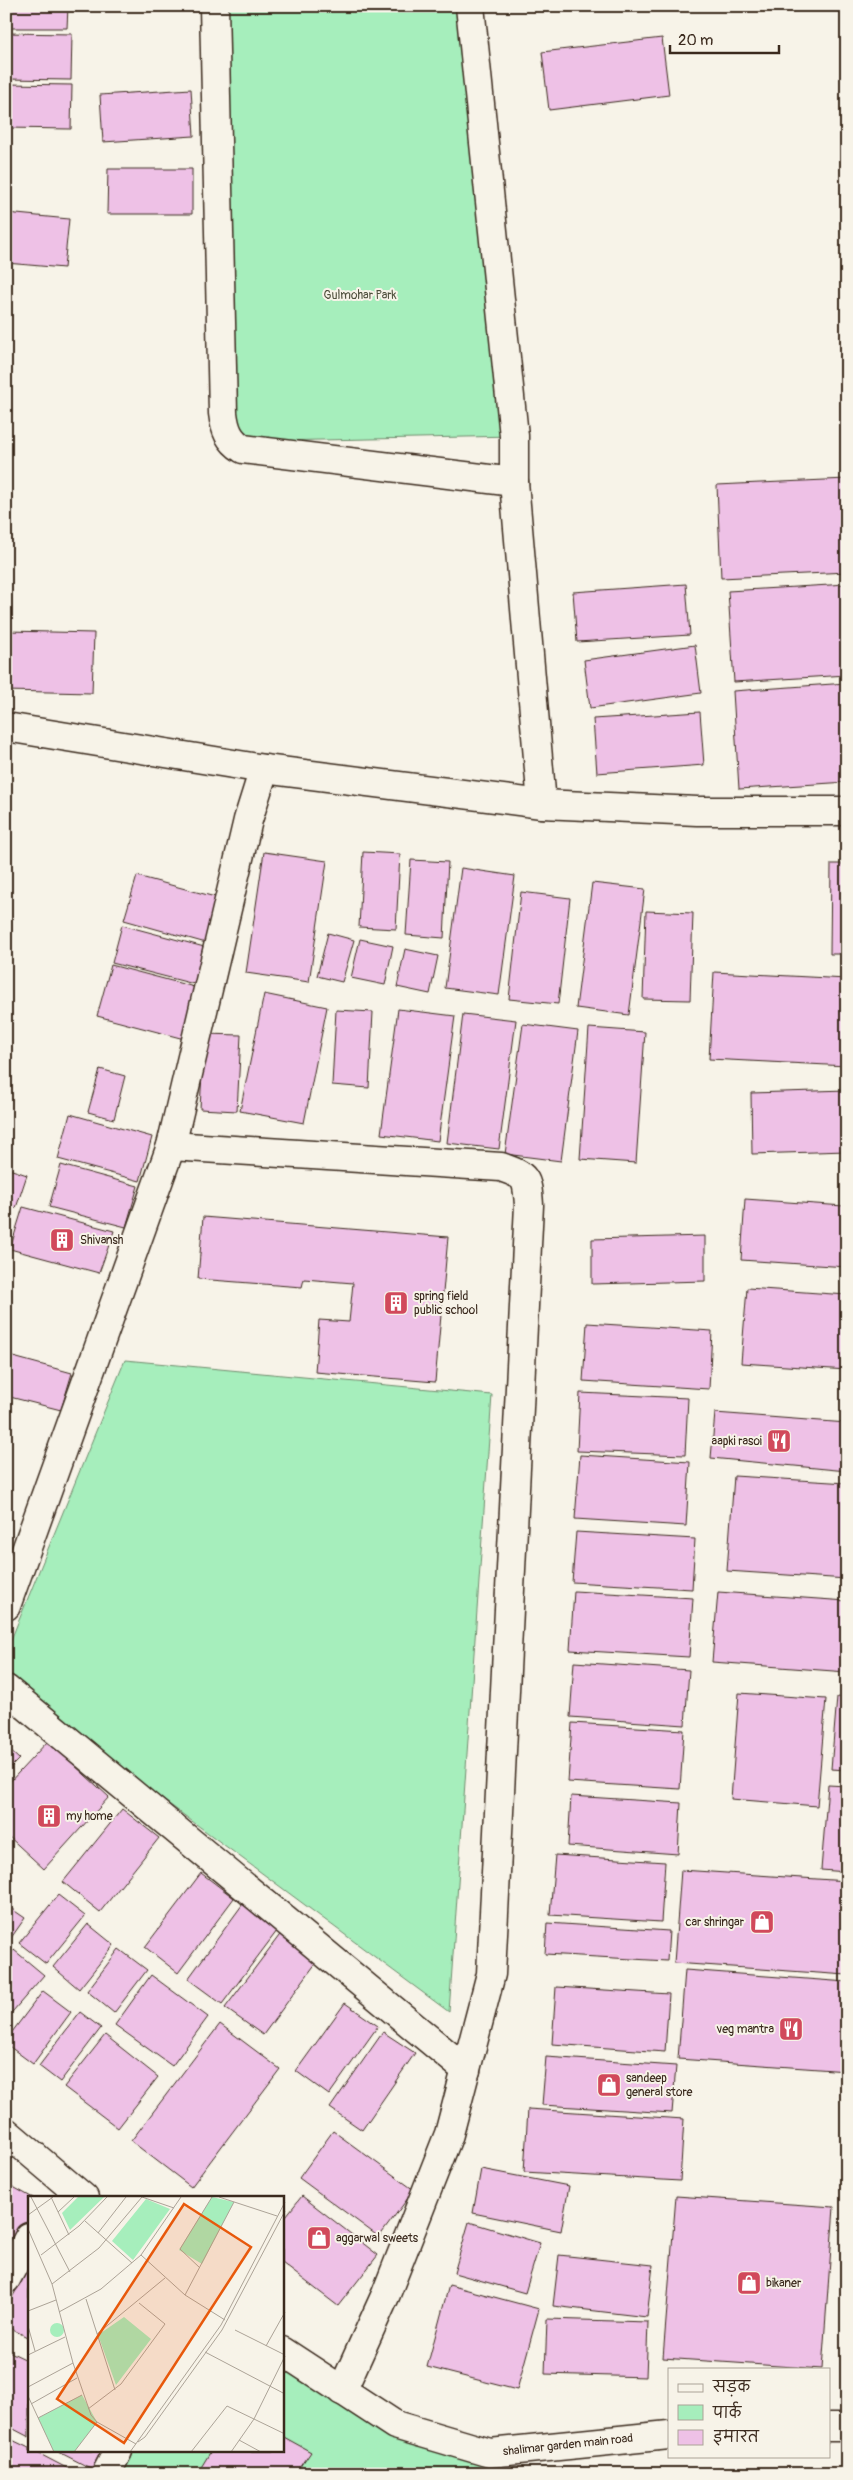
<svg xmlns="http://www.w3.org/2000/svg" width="853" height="2480" viewBox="0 0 853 2480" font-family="Pangolin,'Playpen Sans Deva',sans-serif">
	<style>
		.green { fill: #a6eebc; stroke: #708c6d }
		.building { fill: #eec1e6; stroke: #3b2a1e }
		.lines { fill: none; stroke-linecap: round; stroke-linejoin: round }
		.minor-casing { stroke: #3b2a1e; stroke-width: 31 }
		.minor { stroke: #f7f3e8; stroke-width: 28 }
		.labels { text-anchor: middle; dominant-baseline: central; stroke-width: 4; stroke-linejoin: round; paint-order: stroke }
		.park-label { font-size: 12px; fill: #50513e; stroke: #f7f3e8 }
		.poi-label { font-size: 12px; fill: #3b2a1e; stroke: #f7f3e8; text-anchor: start }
		.street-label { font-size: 12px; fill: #3b2a1e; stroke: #f7f3e8 }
		.inset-road { fill: none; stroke: #aca397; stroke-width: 1 }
		.view { fill: #e8590c; fill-opacity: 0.15; stroke: #e8590c; stroke-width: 2.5 }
		.inset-edge { fill: none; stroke: #3b2a1e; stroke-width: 2.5 }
	</style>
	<rect width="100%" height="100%" fill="#f7f3e8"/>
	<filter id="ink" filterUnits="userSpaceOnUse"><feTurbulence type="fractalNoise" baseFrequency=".02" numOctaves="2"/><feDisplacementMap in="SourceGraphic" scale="10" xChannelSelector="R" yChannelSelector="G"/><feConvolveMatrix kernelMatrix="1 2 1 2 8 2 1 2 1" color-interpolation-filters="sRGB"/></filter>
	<g filter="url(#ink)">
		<g class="green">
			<path d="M214 6H470L514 436 225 442Z"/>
			<path d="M125 1360 492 1395 449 2012 6 1683V1652Z"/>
			<path d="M283 2351 395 2425 490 2453 489 2474H106L118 2451H282Z"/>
		</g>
		<g class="building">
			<path d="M6 6H68L67 28H6Z"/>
			<path d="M6 33 72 34 71 80 6 79Z"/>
			<path d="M662 38 669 95 549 110 542 52Z"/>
			<path d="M6 84 72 85 71 129 6 128Z"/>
			<path d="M191 89 194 136 103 142 100 95Z"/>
			<path d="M108 169H192V214H107Z"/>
			<path d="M6 213 69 219 64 268 6 263Z"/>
			<path d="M847 479V572L721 578 717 485Z"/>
			<path d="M686 584 690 635 577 642 573 592Z"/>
			<path d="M847 584V675L734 682 728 591Z"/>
			<path d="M8 631 94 633 92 693 6 691Z"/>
			<path d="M695 645 701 693 590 708 584 660Z"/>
			<path d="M847 683V782L739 789 733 691Z"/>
			<path d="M700 712 704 765 597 773 593 719Z"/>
			<path d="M264 852 327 861 309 982 246 973Z"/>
			<path d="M363 852 400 854 396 929 359 927Z"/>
			<path d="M411 860 448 862 444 938 406 935Z"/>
			<path d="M831 864H847V954H830Z"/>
			<path d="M461 868 515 876 499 995 445 988Z"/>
			<path d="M137 876 219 898 206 943 124 920Z"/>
			<path d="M592 883 645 889 629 1015 576 1008Z"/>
			<path d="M521 892 570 898 558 1004 509 999Z"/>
			<path d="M646 911 693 913 690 1000 643 999Z"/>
			<path d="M122 925 208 948 198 985 112 963Z"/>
			<path d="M328 933 354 940 342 982 317 976Z"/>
			<path d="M360 939 393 946 385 985 351 978Z"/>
			<path d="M405 949 438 956 430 994 397 987Z"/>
			<path d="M111 965 202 989 188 1040 97 1016Z"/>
			<path d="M714 972 847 979V1066L709 1059Z"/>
			<path d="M264 994 327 1007 304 1123 240 1111Z"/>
			<path d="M398 1009 455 1016 438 1141 381 1134Z"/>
			<path d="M336 1010 373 1012 369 1088 332 1085Z"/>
			<path d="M463 1014 516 1020 499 1149 447 1143Z"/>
			<path d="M523 1024 578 1031 561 1161 505 1154Z"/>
			<path d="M589 1028 645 1032 636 1163 580 1159Z"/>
			<path d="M204 1034 241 1035 237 1111 200 1109Z"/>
			<path d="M100 1069 125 1076 114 1119 88 1112Z"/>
			<path d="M847 1090V1151L752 1154 751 1093Z"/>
			<path d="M70 1114 152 1137 140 1181 58 1159Z"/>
			<path d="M61 1165 138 1186 126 1227 49 1207Z"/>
			<path d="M6 1168 27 1175 16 1208 6 1205Z"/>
			<path d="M847 1173V1267L741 1260 745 1199 844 1206Z"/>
			<path d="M23 1207 114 1231 99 1273 10 1249Z"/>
			<path d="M6 1211 13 1214 6 1234Z"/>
			<path d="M203 1217 448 1237 435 1382 315 1372 319 1320 349 1322 353 1283 304 1279 302 1287 198 1279Z"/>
			<path d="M705 1236V1281L592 1284V1239Z"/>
			<path d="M747 1288 847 1295V1370L741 1363Z"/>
			<path d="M587 1323 712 1331 709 1389 583 1381Z"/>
			<path d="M6 1355 72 1373 61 1410 6 1396Z"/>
			<path d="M580 1393 688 1398 685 1455 577 1451Z"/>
			<path d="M715 1413 847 1423V1471L711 1458Z"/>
			<path d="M580 1455 690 1462 686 1526 575 1519Z"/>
			<path d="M734 1476 847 1483V1579L727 1571Z"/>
			<path d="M576 1532 695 1539 692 1589 572 1582Z"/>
			<path d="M574 1591 693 1598 689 1657 570 1650Z"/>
			<path d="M718 1592 847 1601V1672L712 1662Z"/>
			<path d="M574 1662 689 1670 685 1725 570 1717Z"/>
			<path d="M739 1693 826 1699 817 1806 731 1799Z"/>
			<path d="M837 1697 847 1698V1770L831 1769Z"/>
			<path d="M572 1723 684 1730 680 1789 568 1782Z"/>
			<path d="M48 1741 109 1797 44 1869 6 1834V1786Z"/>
			<path d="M6 1747 19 1759 6 1772Z"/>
			<path d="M828 1785 847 1786V1872L821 1870Z"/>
			<path d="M571 1796 681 1803 678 1854 568 1846Z"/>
			<path d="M122 1809 159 1838 100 1912 63 1882Z"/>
			<path d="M555 1855 665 1862 661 1922 550 1915Z"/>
			<path d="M681 1870 847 1881V1975L674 1963Z"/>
			<path d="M201 1873 234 1898 178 1973 145 1947Z"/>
			<path d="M58 1895 85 1916 46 1964 19 1943Z"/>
			<path d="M245 1901 280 1927 222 2004 188 1979Z"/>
			<path d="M6 1905 25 1918 6 1945Z"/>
			<path d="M547 1923 669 1931 667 1961 545 1954Z"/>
			<path d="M88 1924 114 1945 79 1989 53 1967Z"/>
			<path d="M282 1932 319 1959 263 2035 225 2008Z"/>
			<path d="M119 1949 147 1970 114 2013 87 1991Z"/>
			<path d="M14 1950 44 1975 7 2018 6 1959Z"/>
			<path d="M685 1970 847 1982V2071L678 2059Z"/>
			<path d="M151 1975 208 2017 172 2066 115 2025Z"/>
			<path d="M556 1987 669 1994 665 2052 552 2044Z"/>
			<path d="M43 1991 71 2012 33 2064 6 2044V2040Z"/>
			<path d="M345 2003 378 2026 329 2095 296 2071Z"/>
			<path d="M80 2012 101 2028 60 2082 39 2066Z"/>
			<path d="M220 2024 280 2069 191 2187 131 2141Z"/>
			<path d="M383 2032 415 2053 362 2130 330 2108Z"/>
			<path d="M105 2035 158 2077 118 2128 64 2087Z"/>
			<path d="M546 2057 676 2066 672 2113 542 2105Z"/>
			<path d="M528 2109 684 2119 680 2181 524 2172Z"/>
			<path d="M333 2131 414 2190 379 2237 299 2178Z"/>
			<path d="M481 2169 569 2186 561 2231 473 2213Z"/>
			<path d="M6 2183 33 2198H29V2226L14 2251 6 2247Z"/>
			<path d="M302 2196 378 2255 338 2306 282 2263V2221Z"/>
			<path d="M676 2196 834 2207 822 2369 663 2358Z"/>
			<path d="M469 2222 540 2243 525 2293 454 2273Z"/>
			<path d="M559 2255 653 2265 647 2317 553 2306Z"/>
			<path d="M29 2268V2338L6 2326V2308Z"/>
			<path d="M449 2285 539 2309 517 2390 427 2367Z"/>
			<path d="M547 2319 648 2322 646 2377 545 2374Z"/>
			<path d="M6 2350 29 2361V2437L6 2425Z"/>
			<path d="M282 2436 311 2452 296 2474H197L211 2451H282Z"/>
			<path d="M6 2437 29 2448V2451H34L78 2474H6Z"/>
			<path d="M57 2451H101L92 2469Z"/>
		</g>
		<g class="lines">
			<defs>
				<g id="minor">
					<path d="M214 6 223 413C225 430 229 440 243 449L514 482"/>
					<path d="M470 6 514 436V482L542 804"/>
					<path d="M6 727 264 769 542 804 697 811H847"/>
					<path d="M171 1146 501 1167C527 1176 527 1178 529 1205L491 1974 449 2134 386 2294 342 2391"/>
					<path d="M6 1606 171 1146 248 820 264 769"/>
					<path d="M6 1689 466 2070"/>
					<path d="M6 2132 84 2198"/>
					<path d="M6 2279 29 2237"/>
					<path d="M282 2351 395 2425 490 2453 669 2435"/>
					<path d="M829 2427H847"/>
					<path d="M106 2474 118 2451"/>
				</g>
			</defs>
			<use href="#minor" class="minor-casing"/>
			<use href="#minor" class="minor"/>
		</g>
	</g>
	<defs>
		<symbol id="building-square" viewBox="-11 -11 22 22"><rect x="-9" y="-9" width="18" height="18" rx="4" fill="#d1495b" stroke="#f7f3e8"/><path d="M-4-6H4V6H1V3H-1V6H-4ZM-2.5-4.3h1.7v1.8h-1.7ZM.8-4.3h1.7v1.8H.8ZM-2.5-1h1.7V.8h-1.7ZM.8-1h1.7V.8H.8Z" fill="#fff"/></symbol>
		<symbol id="restaurant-square" viewBox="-11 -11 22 22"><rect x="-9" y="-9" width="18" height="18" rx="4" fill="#d1495b" stroke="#f7f3e8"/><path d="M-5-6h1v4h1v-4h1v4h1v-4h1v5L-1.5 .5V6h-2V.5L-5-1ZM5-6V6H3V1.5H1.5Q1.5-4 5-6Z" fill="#fff"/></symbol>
		<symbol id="shop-square" viewBox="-11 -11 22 22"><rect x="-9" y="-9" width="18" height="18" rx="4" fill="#d1495b" stroke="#f7f3e8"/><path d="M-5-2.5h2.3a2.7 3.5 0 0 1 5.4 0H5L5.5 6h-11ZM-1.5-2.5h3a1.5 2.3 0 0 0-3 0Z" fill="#fff"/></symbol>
	</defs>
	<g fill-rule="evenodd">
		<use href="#building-square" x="48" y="1226" width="28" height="28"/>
		<use href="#building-square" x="382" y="1289" width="28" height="28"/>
		<use href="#restaurant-square" x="765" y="1427" width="28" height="28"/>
		<use href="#building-square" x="35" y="1802" width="28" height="28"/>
		<use href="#shop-square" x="748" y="1908" width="28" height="28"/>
		<use href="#restaurant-square" x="777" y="2015" width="28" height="28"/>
		<use href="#shop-square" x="595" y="2071" width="28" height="28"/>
		<use href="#shop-square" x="305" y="2224" width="28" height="28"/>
		<use href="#shop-square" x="735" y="2269" width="28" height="28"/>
	</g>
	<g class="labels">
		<g class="park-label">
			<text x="360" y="295">Gulmohar Park</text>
		</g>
		<g class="poi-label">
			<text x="80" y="1240">Shivansh</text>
			<text x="414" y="1296">spring field<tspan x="414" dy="14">public school</tspan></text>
			<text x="762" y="1441" text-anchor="end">aapki rasoi</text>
			<text x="66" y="1816">my home</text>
			<text x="744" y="1922" text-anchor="end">car shringar</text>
			<text x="774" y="2029" text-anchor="end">veg mantra</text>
			<text x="626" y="2078">sandeep<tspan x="626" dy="14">general store</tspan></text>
			<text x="336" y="2238">aggarwal sweets</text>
			<text x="766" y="2283">bikaner</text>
		</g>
		<g class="street-label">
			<text transform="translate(568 2445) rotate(-6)">shalimar garden main road</text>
		</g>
	</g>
	<g transform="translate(28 2196)">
		<rect width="256" height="256" fill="#f7f3e8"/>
		<path d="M50 1H76L42 34 34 17ZM184 1 206 6 174 68 151 54ZM118 3 142 13 105 64 84 45ZM96 121 123 143 88 189 70 139ZM22 134a7 7 0 1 1 14 0a7 7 0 1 1-14 0ZM54 199 69 226 46 256H26L10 222Z" fill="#a6eebc"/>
		<path class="inset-road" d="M3 1 42 76M23 1 41 39M114 1 146 12M191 1 249 20M30 16 46 1M0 19 25 1M57 25 104 67M0 33 24 88 45 167 63 219 69 226 108 248M70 37 98 1M13 59 51 30 79 1M113 59 157 99 197 124M172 72 152 53 184 1M24 88 71 52 114 1M157 99 206 6M58 103 87 194M0 115 28 104M31 116 73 93 113 59 153 1M0 130 7 155M207 134 257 159M69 138 137 82M238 150 257 116M177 156 257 198M0 159 37 141M0 191 45 167M0 200 26 256M3 208 49 182M60 213 93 188 137 128 111 107M10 222 54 199M211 244 233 256M110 246 117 241 194 134 257 15M46 256 69 226M102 256 193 129 257 6M163 256 199 210 257 238M203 256 226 223 257 160"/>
		<path class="view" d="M156 8 223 51 96 247 29 203Z"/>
		<rect width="256" height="256" class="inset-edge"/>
	</g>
	<rect width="853" height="2480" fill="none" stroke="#f7f3e8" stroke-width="25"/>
	<rect x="12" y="12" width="828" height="2455" fill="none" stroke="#3b2a1e" stroke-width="2" filter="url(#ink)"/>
	<rect x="668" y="2368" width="162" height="90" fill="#f7f3e8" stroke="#aca397"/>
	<rect x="678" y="2384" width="25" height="8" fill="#f7f3e8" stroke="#aca397"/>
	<text x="713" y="2392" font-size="15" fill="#3b2a1e">सड़क</text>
	<rect x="678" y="2405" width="25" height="15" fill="#a6eebc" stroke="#aca397"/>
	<text x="713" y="2418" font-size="15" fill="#3b2a1e">पार्क</text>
	<rect x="678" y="2430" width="25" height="15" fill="#eec1e6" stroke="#aca397"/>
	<text x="713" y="2442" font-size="15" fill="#3b2a1e">इमारत</text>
	<path d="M670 45v8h109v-8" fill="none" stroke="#3b2a1e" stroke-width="2.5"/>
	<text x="678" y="45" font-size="15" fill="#3b2a1e" stroke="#f7f3e8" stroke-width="4" paint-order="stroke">20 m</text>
</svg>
